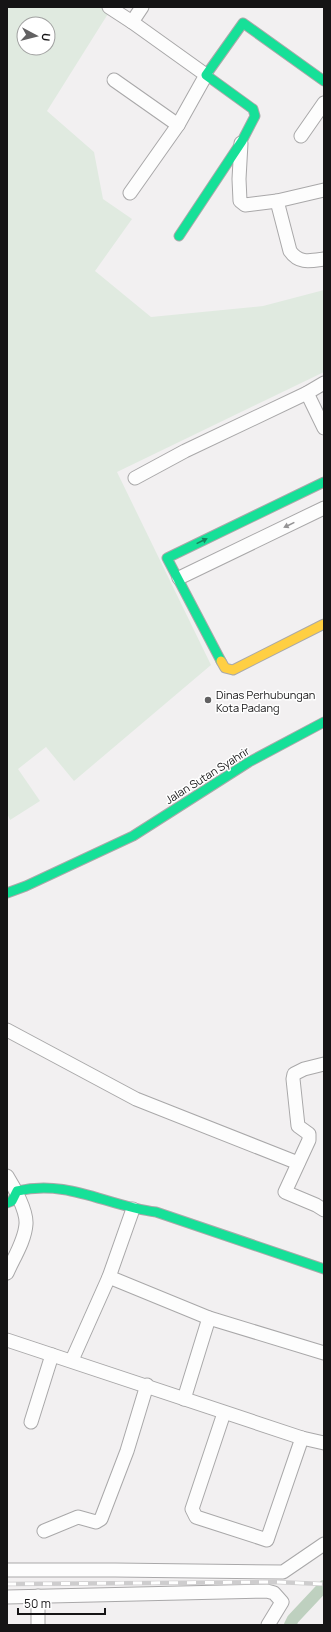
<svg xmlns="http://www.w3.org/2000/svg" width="331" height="1632" viewBox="0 0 331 1632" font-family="Manrope,sans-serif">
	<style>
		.green { fill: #e0eae0; fill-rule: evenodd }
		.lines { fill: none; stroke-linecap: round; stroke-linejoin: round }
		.canal { stroke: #bed0bf; stroke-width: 12 }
		.street-casing { stroke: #a9a8a9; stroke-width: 15 }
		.fast-casing { stroke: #a9a8a9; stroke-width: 11 }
		.slow-casing { stroke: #a9a8a9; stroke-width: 11 }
		.street { stroke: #fdfdfd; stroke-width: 13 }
		.fast { stroke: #16e098; stroke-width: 9 }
		.slow { stroke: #ffcf43; stroke-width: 9 }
		.rail-casing { stroke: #cecdce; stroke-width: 4.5 }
		.rail { stroke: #fff; stroke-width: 3; stroke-dasharray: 9; stroke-linecap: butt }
		.oneway { fill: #959495 }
		.oneway2 { fill: #16845d }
		.poi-dot { fill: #626162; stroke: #fff; stroke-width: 1.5 }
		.labels { text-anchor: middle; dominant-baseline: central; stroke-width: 3; stroke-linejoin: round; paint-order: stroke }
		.poi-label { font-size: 11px; fill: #151415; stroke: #fff; text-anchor: start }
		.street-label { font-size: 11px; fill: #151415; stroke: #fff }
	</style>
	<rect width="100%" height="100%" fill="#f2f0f1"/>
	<path class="green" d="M7 7H107L111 9 47 111 94 152 103 199 132 219 95 271 151 317 263 306 324 290V372L117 472 211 665 74 781 46 747 18 769 40 801 10 820 7 813ZM24 24H48V48H24Z"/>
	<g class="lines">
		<path class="canal" d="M290 1625 293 1619 324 1586"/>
		<defs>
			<g id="street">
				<path d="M109 7 132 22"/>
				<path d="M114 80 178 125"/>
				<path d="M301 136 324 103"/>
				<path d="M241 143 239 179 240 201 245 205 277 201 324 190"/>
				<path d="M130 193 178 125 206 75 132 22 142 7"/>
				<path d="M277 201 290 251C299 264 310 261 324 259"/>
				<path d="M307 393 324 428"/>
				<path d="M135 478 185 451 307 393 324 383"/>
				<path d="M179 578 324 508"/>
				<path d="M7 1030 136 1099 298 1163"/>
				<path d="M324 1064 304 1069 294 1074 293 1079 298 1126 309 1134V1140L285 1192 316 1205 324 1210"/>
				<path d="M7 1176C14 1187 27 1211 26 1224 25 1241 13 1259 7 1273"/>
				<path d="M109 1277 209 1318"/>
				<path d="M7 1340 302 1438 324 1443"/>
				<path d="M72 1360 109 1277 133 1209"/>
				<path d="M184 1399 209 1318 324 1353"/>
				<path d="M224 1413 192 1509 196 1517 267 1540 302 1438"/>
				<path d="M31 1422 52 1355"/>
				<path d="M44 1531 78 1517 96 1522 101 1519 127 1451 147 1385"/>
				<path d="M7 1570H115L283 1572 324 1544"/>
				<path d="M38 1596V1625"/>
				<path d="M7 1597 267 1591 274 1593 282 1602 268 1625"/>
			</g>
			<g id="fast">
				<path d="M179 236 242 141 255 116 253 109 206 75 243 23 324 81"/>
				<path d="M221 661 167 558 324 482"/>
				<path d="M7 893 26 886 133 836 249 762 324 722"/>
				<path d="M7 1203 12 1201 17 1191C69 1179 106 1206 156 1212L324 1269"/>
			</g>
			<path id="slow" d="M221 661 225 668 233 670 324 624"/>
		</defs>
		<use href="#street" class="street-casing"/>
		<use href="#fast" class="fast-casing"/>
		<use href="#slow" class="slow-casing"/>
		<use href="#street" class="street"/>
		<use href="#fast" class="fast"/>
		<use href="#slow" class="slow"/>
		<defs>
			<path id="rail" d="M7 1584 274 1582 324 1584"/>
		</defs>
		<use href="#rail" class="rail-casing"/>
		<use href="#rail" class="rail"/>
	</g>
	<defs><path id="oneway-solid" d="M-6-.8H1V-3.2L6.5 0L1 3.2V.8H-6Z"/></defs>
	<use class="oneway" href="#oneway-solid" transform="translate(289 525) rotate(154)"/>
	<use class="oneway2" href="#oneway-solid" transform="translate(202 541) rotate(-26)"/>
	<circle class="poi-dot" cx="208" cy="700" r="4"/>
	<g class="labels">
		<g class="poi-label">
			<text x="216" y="694">Dinas Perhubungan<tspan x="216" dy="13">Kota Padang</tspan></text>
		</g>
		<g class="street-label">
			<text transform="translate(207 775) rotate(-32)">Jalan Sutan Syahrir</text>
		</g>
	</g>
	<rect width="331" height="1632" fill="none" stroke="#151415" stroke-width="16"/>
	<g transform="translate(36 36) rotate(97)"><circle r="19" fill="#ffffff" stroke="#a1a1a1"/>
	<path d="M0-3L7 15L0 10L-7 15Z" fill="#626162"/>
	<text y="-6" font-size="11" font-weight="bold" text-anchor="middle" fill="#151415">U</text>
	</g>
	<path d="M18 1608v6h87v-6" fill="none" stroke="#151415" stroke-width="2"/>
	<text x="24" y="1608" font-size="12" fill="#151415" stroke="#ffffff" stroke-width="3" paint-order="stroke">50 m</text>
</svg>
